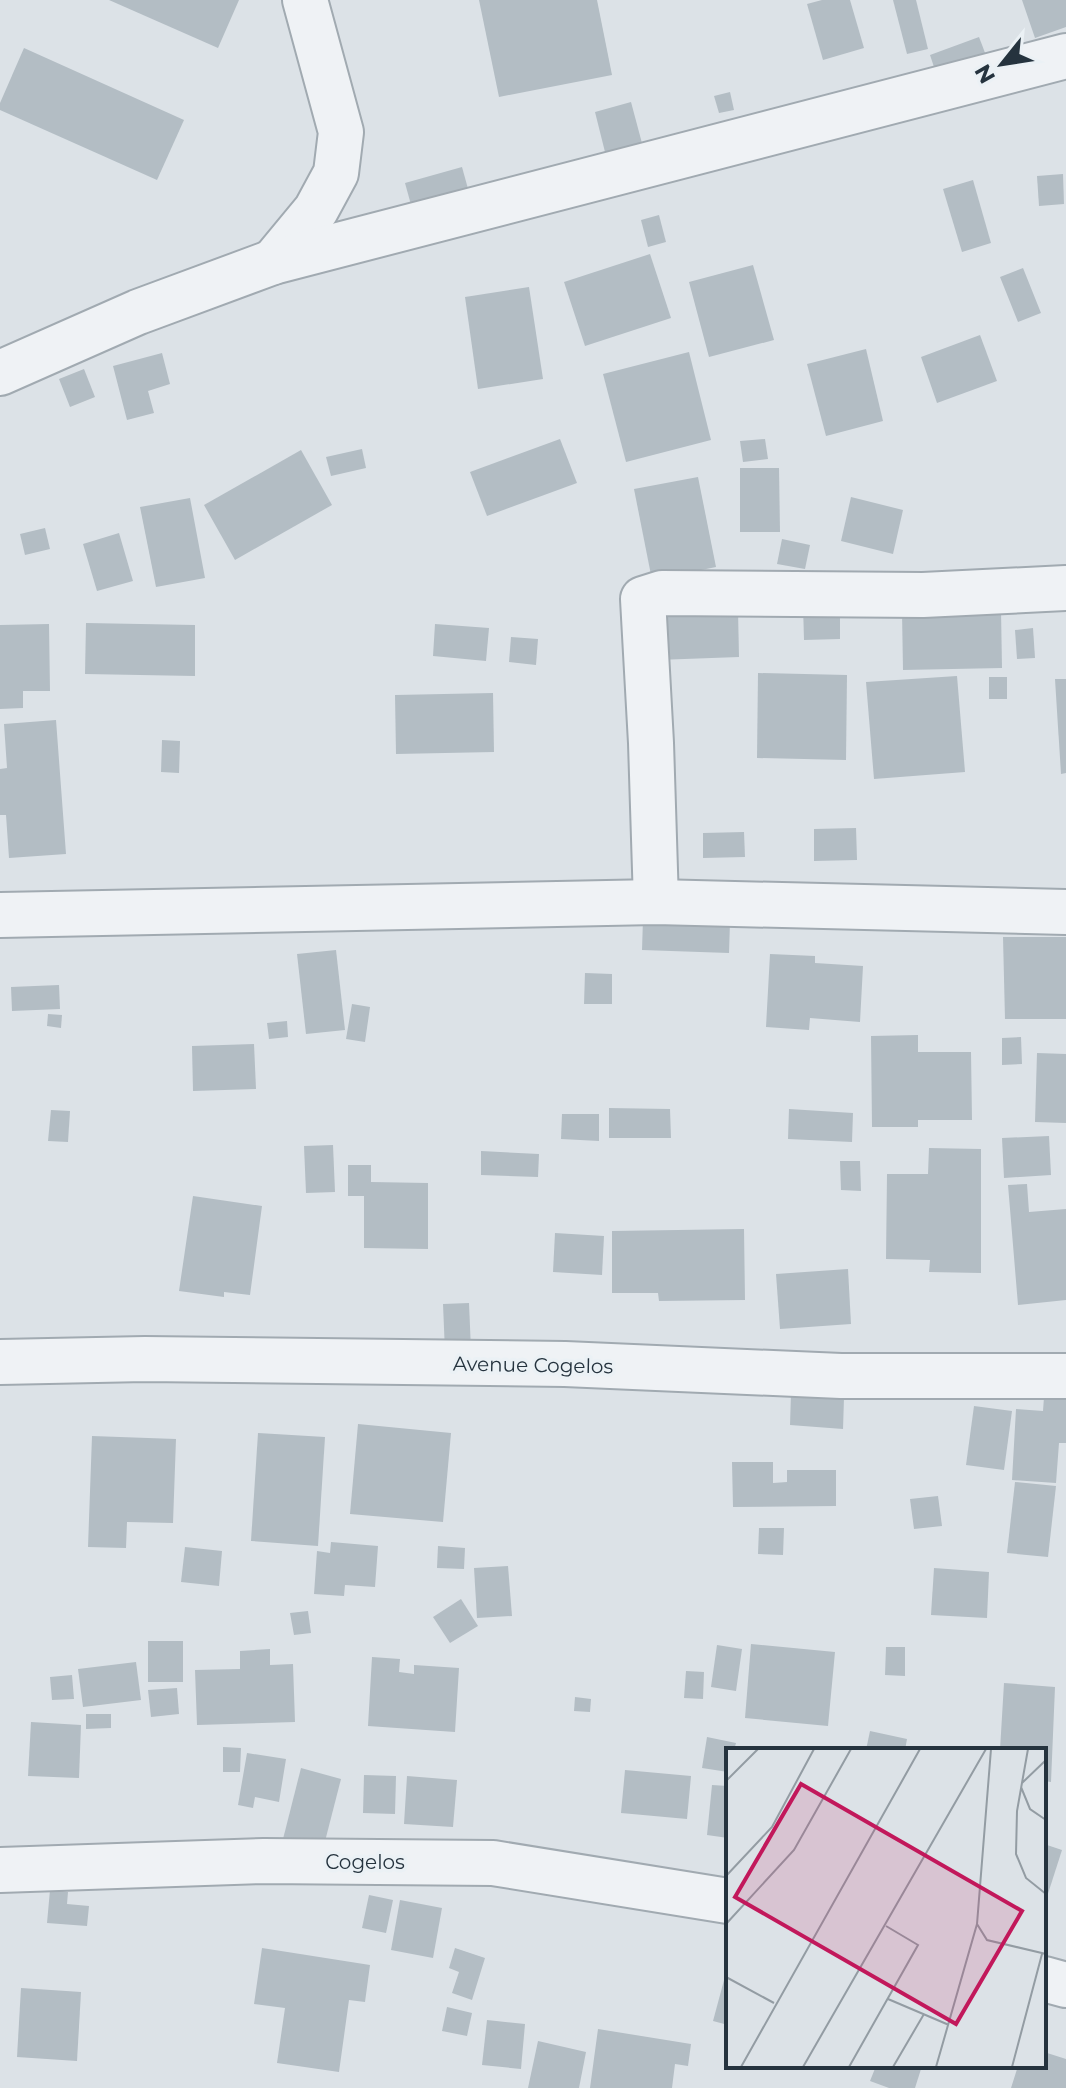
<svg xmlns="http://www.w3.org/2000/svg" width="1066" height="2088" viewBox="0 0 1066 2088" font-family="Montserrat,sans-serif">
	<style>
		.building { fill: #b3bdc4 }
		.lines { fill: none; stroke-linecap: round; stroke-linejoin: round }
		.minor-casing { stroke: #a1aab1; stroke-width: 48 }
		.minor { stroke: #eff2f5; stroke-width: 44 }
		.labels { text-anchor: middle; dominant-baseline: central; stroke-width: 7; stroke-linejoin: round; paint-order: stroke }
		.street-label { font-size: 20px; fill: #25333e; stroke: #ebf1f5 }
		.inset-road { fill: none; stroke: #939ca3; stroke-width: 2 }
		.view { fill: #c2185b; fill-opacity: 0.15; stroke: #c2185b; stroke-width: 4 }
		.inset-edge { fill: none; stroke: #25333e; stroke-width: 4 }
	</style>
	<rect width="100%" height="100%" fill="#dce2e7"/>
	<g class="building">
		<path d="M109 0H239L218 48Z"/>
		<path d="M479 0H597L612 75 499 97Z"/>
		<path d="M822 0H850L864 48 823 60 807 4Z"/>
		<path d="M893 0H916L928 49 907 54Z"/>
		<path d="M1022 0H1066V27L1035 38Z"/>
		<path d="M979 37 987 58 937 76 930 55Z"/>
		<path d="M24 48 184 120 157 180 0 110V103Z"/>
		<path d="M730 92 734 110 719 113 714 96Z"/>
		<path d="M631 102 643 147 606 156 595 112Z"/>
		<path d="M462 167 470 196 413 212 405 183Z"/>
		<path d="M1063 174 1064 204 1039 206 1037 176Z"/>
		<path d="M973 180 991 243 962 252 943 189Z"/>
		<path d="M659 215 666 242 648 247 641 220Z"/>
		<path d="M650 254 671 318 585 346 564 282Z"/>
		<path d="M753 265 774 340 709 357 689 282Z"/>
		<path d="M1023 268 1041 313 1018 322 1000 277Z"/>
		<path d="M529 287 543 379 478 389 465 297Z"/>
		<path d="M980 335 997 381 937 403 921 357Z"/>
		<path d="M866 349 883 421 826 436 807 364Z"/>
		<path d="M689 352 711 440 626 462 603 374Z"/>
		<path d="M162 353 170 384 148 391 154 413 127 420 113 366Z"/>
		<path d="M84 369 95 397 70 407 59 379Z"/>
		<path d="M560 439 577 483 487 516 470 472Z"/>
		<path d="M765 439 768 459 743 462 740 441Z"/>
		<path d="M362 449 366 468 331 476 326 457Z"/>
		<path d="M301 450 332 505 235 560 204 505Z"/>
		<path d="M740 468H779L780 532H740Z"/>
		<path d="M698 477 716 567 652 580 634 489Z"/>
		<path d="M851 497 903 510 893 554 841 541Z"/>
		<path d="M190 498 205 578 156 587 140 507Z"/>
		<path d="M45 528 50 549 25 555 20 534Z"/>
		<path d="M119 533 133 581 97 591 83 544Z"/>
		<path d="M782 539 810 545 805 569 777 564Z"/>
		<path d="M803 605H840V639L804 640Z"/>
		<path d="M738 610 739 657 657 660 655 613Z"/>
		<path d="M1001 610 1002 668 903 670 902 612Z"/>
		<path d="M86 623 195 625V676L85 674Z"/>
		<path d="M49 624 50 691H23V708L0 709V625Z"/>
		<path d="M435 624 489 628 486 661 433 656Z"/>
		<path d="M1033 628 1035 658 1017 659 1015 630Z"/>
		<path d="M511 637 538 639 536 665 509 662Z"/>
		<path d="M758 673 847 675 846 760 757 758Z"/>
		<path d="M957 676 965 772 874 779 866 682Z"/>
		<rect x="989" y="677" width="18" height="22"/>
		<path d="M1055 679H1066V773L1061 774Z"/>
		<path d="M493 693 494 752 396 754 395 695Z"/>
		<path d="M56 720 66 854 9 858 6 815H0V769L7 768 4 724Z"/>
		<path d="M162 740 180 741 179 773 161 772Z"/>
		<path d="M856 828 857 860 814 861V829Z"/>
		<path d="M744 832 745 857 703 858V833Z"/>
		<path d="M643 918 730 921 729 953 642 950Z"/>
		<path d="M1003 937H1066V1019H1005Z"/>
		<path d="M336 950 345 1030 306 1034 297 954Z"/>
		<path d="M770 954 815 956V963L863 966 860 1022 810 1018 809 1030 766 1027Z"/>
		<path d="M585 973 612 974V1004H584Z"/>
		<path d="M59 985 60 1009 12 1011 11 987Z"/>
		<path d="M352 1004 370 1007 365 1042 346 1039Z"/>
		<path d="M48 1014 62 1015 61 1028 47 1026Z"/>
		<path d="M287 1021 288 1037 269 1039 267 1023Z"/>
		<path d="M918 1035V1052H971L972 1120H918V1127H872L871 1036Z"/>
		<path d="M1021 1037 1022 1064 1002 1065V1038Z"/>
		<path d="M254 1044 256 1089 193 1091 192 1046Z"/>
		<path d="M1037 1053 1066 1054V1123L1035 1122Z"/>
		<path d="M609 1108 670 1109 671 1138H609Z"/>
		<path d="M789 1109 853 1113 852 1142 788 1139Z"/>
		<path d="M51 1110 70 1111 68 1142 48 1141Z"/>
		<path d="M562 1114H599V1141L561 1139Z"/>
		<path d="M1049 1136 1051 1175 1004 1178 1002 1138Z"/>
		<path d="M333 1145 335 1192 306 1193 304 1146Z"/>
		<path d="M929 1148 981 1149V1273L929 1272 930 1260 886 1259 887 1174H928Z"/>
		<path d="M481 1151 539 1154 538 1177 481 1175Z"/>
		<path d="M840 1161H860L861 1191 841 1190Z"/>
		<path d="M348 1165H371V1182L428 1183V1249L364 1248V1196H348Z"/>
		<path d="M1027 1184 1029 1212 1066 1209V1300L1018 1305 1008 1185Z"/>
		<path d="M193 1196 262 1206 250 1295 224 1292V1297L179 1291Z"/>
		<path d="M744 1229 745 1300 659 1301 658 1293H612V1231Z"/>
		<path d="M555 1233 604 1236 602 1275 553 1272Z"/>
		<path d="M848 1269 851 1324 780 1329 776 1274Z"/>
		<path d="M469 1303 471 1350 445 1352 443 1304Z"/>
		<path d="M791 1394 844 1398 843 1429 790 1425Z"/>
		<path d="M1044 1397 1066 1398V1443H1059L1056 1483 1012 1480 1016 1409 1043 1411Z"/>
		<path d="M974 1406 1012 1411 1004 1470 966 1465Z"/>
		<path d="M358 1424 451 1433 443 1522 350 1514Z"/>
		<path d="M258 1433 325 1437 318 1546 251 1541Z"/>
		<path d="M92 1436 176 1439 173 1523 127 1522 126 1548 88 1547Z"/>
		<path d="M732 1462H773V1483L787 1482V1470H836V1506L733 1507Z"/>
		<path d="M1015 1482 1056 1486 1048 1557 1007 1553Z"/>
		<path d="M938 1496 942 1526 914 1529 910 1499Z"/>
		<path d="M759 1528H784L783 1555 758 1554Z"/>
		<path d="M331 1542 378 1546 375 1587 345 1585 344 1596 314 1594 317 1551 330 1553Z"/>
		<path d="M438 1546 465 1548 464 1569 437 1568Z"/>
		<path d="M185 1547 222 1551 219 1586 181 1582Z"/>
		<path d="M508 1566 512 1616 477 1618 474 1568Z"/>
		<path d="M934 1568 989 1572 987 1618 931 1615Z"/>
		<path d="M461 1599 478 1626 450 1643 433 1617Z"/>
		<path d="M308 1611 311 1633 294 1635 290 1613Z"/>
		<rect x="148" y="1641" width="35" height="41"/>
		<path d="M751 1644 835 1652 828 1726 745 1718Z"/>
		<path d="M717 1645 742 1649 736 1691 711 1687Z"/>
		<path d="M886 1647H905V1676L885 1675Z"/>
		<path d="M270 1649V1665L293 1664 295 1722 197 1725 195 1670 240 1669V1651Z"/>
		<path d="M372 1657 400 1659 399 1672 414 1674V1665L459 1668 455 1732 368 1726Z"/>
		<path d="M136 1662 141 1700 83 1707 78 1669Z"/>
		<path d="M686 1671 704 1672 703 1699 684 1698Z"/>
		<path d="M72 1675 74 1699 52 1700 50 1677Z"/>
		<path d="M1004 1683 1055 1687 1051 1782 1044 1781V1750H1000Z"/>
		<path d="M177 1688 179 1714 151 1717 148 1690Z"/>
		<path d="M575 1697 591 1699 590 1712 574 1711Z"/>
		<path d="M86 1714H111V1728L86 1729Z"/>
		<path d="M31 1722 81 1725 79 1778 28 1776Z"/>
		<path d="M870 1731 907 1739 905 1750H866Z"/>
		<path d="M707 1737 736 1743 734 1750H728V1772L702 1768Z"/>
		<path d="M223 1747 241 1748 240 1772H223Z"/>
		<path d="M247 1753 286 1759 279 1802 255 1797 253 1808 238 1805Z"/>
		<path d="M301 1768 341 1779 322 1853 282 1843Z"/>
		<path d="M625 1770 691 1776 687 1819 621 1813Z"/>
		<path d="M364 1775 396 1776 395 1814 363 1813Z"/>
		<path d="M407 1776 457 1780 453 1827 404 1824Z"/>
		<path d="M712 1785 728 1786V1838L707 1835Z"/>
		<path d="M1044 1844 1062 1850 1045 1903H1044Z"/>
		<path d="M50 1890 68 1892 67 1904 89 1906 87 1926 47 1923Z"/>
		<path d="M369 1895 393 1900 386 1933 362 1928Z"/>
		<path d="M400 1900 442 1908 433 1958 391 1950Z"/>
		<path d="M262 1948 370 1965 365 2002 349 2000 339 2072 277 2063 285 2008 254 2004Z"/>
		<path d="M455 1948 485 1958 472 2000 452 1993 459 1972 449 1968Z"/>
		<path d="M727 1969H728V2025L713 2021Z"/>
		<path d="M21 1988 81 1992 77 2061 17 2057Z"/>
		<path d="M447 2007 472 2013 467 2036 442 2031Z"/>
		<path d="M487 2020 525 2024 521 2069 482 2065Z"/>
		<path d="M598 2029 691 2044 688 2066 675 2064 672 2088H590Z"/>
		<path d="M538 2041 586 2052 579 2088H528Z"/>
		<path d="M1044 2052 1066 2059V2088H1011L1018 2066H1044Z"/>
		<path d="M876 2066H913L921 2069 915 2088H889L870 2081Z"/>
	</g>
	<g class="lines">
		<defs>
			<g id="minor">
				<path d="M273 262 316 210 336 173 341 132 305 0"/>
				<path d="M0 373 138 312 273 262 1066 56"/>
				<path d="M656 902 651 743 643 599 662 593 923 595 1066 588"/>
				<path d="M0 915 656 902 1066 912"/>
				<path d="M0 1362 145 1359 565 1364 841 1376H1066"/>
				<path d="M0 1870 264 1861 493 1863 728 1901"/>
				<path d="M1044 1979 1066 1985"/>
			</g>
		</defs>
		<use href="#minor" class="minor-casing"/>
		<use href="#minor" class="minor"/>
	</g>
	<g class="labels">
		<g class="street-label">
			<text transform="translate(533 1365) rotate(1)">Avenue Cogelos</text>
			<text x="365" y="1862">Cogelos</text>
		</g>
	</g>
	<g transform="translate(726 1748)">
		<rect width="320" height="320" fill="#dce2e7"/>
		<path class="inset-road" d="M302 1 291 63 290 106 300 130 320 146M0 33 32 1M296 35 320 12M295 39 304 61 320 72M0 128 46 79 88 1M0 176 68 102 125 1M251 176 261 192 320 206M0 229 48 255M162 251 223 277M15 319 194 1M77 319 260 1M123 319 192 197 160 178M167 319 198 266M210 319 251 176 265 1M286 319 316 206"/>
		<path class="view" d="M75 36 296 163 230 276 9 149Z"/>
		<rect width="320" height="320" class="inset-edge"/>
	</g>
	<g transform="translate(1002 64) rotate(240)" stroke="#ebf1f5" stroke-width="6" paint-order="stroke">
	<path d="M0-6L14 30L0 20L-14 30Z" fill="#25333e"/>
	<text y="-12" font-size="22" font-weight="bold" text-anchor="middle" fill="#25333e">N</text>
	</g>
</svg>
